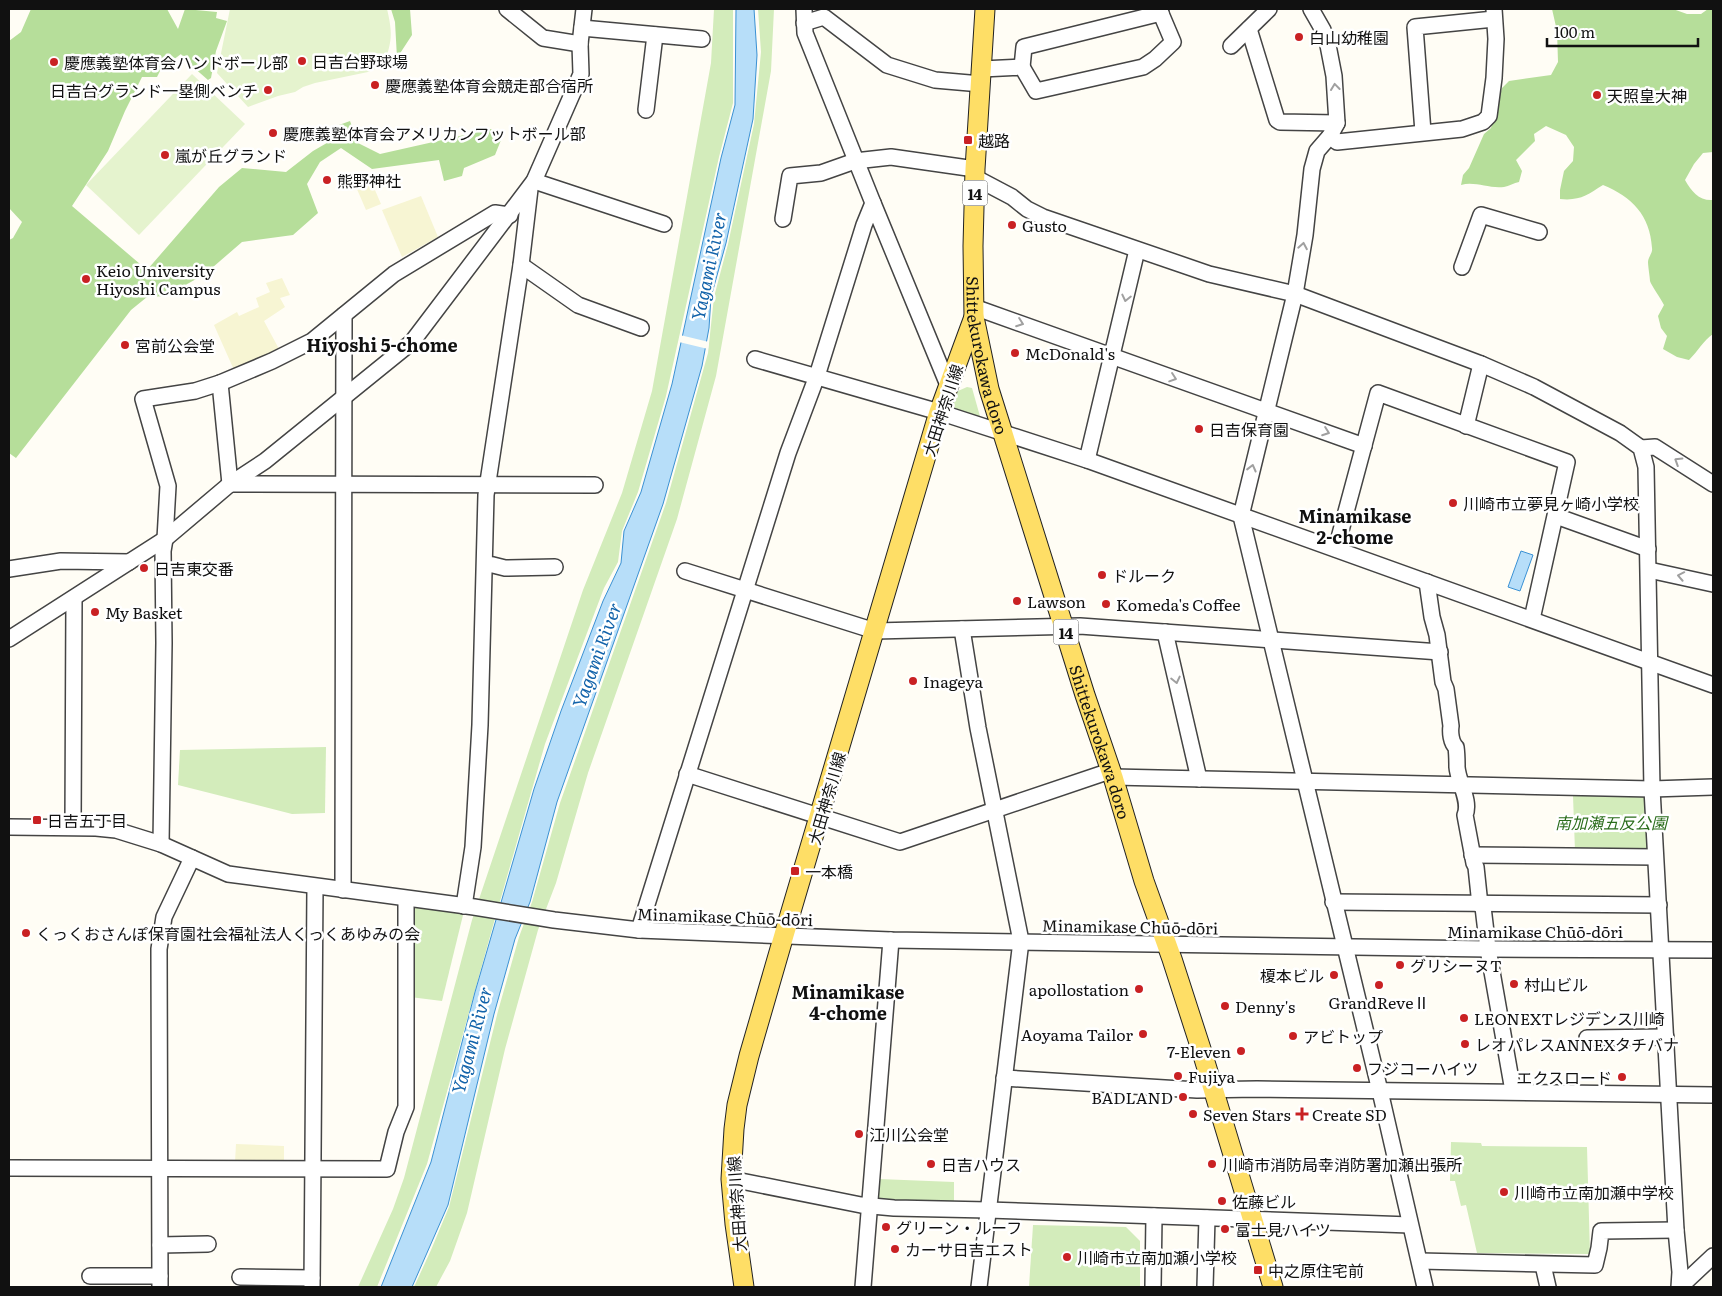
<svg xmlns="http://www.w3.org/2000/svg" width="1722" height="1296" viewBox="0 0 1722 1296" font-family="Literata,'Noto Sans JP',serif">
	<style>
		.farmland { fill: #f7f5d3 }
		.green { fill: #d3ecbb }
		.forest { fill: #b6de9a }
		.pitch { fill: #e5f3ce }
		.water { fill: #b7def9; stroke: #3a91d4 }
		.pier { fill: #fffdf5 }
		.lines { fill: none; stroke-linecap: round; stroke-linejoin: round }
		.minor-casing { stroke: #444; stroke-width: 18 }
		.major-casing { stroke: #222; stroke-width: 21 }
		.minor { stroke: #fff; stroke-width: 15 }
		.major { stroke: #fede66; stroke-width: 19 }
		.oneway { stroke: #a0a0a0 }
		.poi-dot { fill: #c92123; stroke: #fff; stroke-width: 2 }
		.labels { text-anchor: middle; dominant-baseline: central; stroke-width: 5; stroke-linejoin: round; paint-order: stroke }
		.shield { fill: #fff; stroke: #585858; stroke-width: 1 }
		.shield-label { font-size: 15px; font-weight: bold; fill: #111 }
		.poi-label { font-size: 16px; fill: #111; stroke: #fff; text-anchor: start }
		.street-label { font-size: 16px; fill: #111; stroke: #fff }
		.park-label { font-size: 16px; font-style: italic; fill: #2b6d1c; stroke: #fff }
		.water-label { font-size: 18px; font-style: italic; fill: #1263aa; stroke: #fff }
		.neighbourhood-label { font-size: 18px; font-weight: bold; fill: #111; stroke: #fff }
	</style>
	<rect width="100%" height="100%" fill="#fffdf5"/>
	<g class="farmland">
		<path d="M368 174 381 204 366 210 353 180Z"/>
		<path d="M421 196 438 237 402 257 382 210Z"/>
		<path d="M282 278 290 295 280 298 285 307 264 321 279 349 234 370 214 325 237 312 239 316 259 307 256 298 270 292 266 283Z"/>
		<path d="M236 1144 284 1146V1162H235Z"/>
	</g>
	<g class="green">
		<path d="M714 9H733V103L719 157 666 396 638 492 622 531 618 562 604 588 545 744 494 922 427 1164 377 1287H358L393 1209 404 1178 472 920 583 590 622 493 652 391 711 63Z"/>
		<path d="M758 9H774L771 71 716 376 677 519 588 773 556 883 538 930 505 1049 467 1213 450 1261 436 1287H414L431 1250 449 1207 498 1011 519 937 532 902 560 803 666 503 708 353 714 297 728 244 754 124 761 52Z"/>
		<path d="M967 387 972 388 981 420 951 411 958 391Z"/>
		<path d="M326 747 325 813 292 814 178 785 180 750Z"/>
		<path d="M1576 792 1647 796 1649 849 1645 851H1575L1573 796Z"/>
		<path d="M409 904 464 911 442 1001 410 997Z"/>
		<path d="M1451 1142 1481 1143 1482 1146 1587 1147 1590 1254 1477 1253 1466 1205 1461 1206 1455 1181H1450Z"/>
		<path d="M879 1179 954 1182V1204L878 1200Z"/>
		<path d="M1033 1225 1126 1227 1140 1241V1287H1029Z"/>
	</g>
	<g class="forest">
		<path d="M31 9H167L178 29 185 9 217 12 216 18 227 21 216 51 211 78 208 80 184 59 181 54 161 69 157 77H142L125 111 108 151 72 206 147 270 219 187 242 168 286 172 313 151 339 136V125L350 121 358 143 380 154 491 129 501 140 495 155 464 168 462 176 444 181 439 160 372 169 341 148 320 162 307 184 318 213 293 235 242 242 205 274 166 296 147 297 131 310 16 458 9 453V240L13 238 22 222 9 208V41L21 32Z"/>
		<path d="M391 9H410L412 35 397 58 395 22Z"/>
		<path d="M1552 9H1673L1687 14H1701L1708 9H1713V152L1703 153 1694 164 1685 180C1692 192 1699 201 1713 200V334C1703 341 1698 351 1689 360L1677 357 1663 349 1667 336 1661 328 1658 316 1664 305C1661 299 1651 285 1650 281 1650 278 1648 266 1648 262 1648 257 1653 253 1652 248 1650 215 1632 197 1603 185 1587 195 1580 201 1560 199V190L1564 171 1573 161 1574 147 1566 135 1546 126 1534 134 1535 141 1516 160 1522 171 1519 182C1514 183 1509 186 1504 187 1489 189 1475 181 1461 185L1463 175 1469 168 1484 134 1491 128 1502 88 1509 81 1551 75 1558 62 1557 31Z"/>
	</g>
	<g class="pitch">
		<path d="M230 9H387C393 34 392 42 383 66L368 72 315 83 303 87 295 92 278 96 248 107 217 73Z"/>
		<path d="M192 74 245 124 139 235 86 185Z"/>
	</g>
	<g class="water">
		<path d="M736 9H754L757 55 753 119 726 243 711 297 709 328 702 366 663 504 557 802 530 902 515 939 494 1014 448 1205 412 1287H381L431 1162 475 992 534 789 561 711 603 601 621 563 624 531 641 492 672 384 721 158 735 105Z"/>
		<path d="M1521 551 1533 555 1520 591 1508 587Z"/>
	</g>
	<path class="pier" d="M680 335 709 342 708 349 679 342Z"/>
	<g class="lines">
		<defs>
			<g id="minor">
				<path d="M507 9 543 38 580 44"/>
				<path d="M1311 9 1323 30 1327 40 1334 76 1337 123 1330 136 1317 151 1312 169 1305 235 1295 294 1241 516 1380 1091 1425 1287"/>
				<path d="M804 23 824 17 887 65 935 80 981 84"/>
				<path d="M582 28 702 39"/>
				<path d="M1249 29 1277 120 1280 122 1337 123"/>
				<path d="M1231 46 1269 9"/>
				<path d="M1022 67 1024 47 1161 13"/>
				<path d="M982 69 1022 67 1036 91 1143 67 1155 59 1173 42 1159 9"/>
				<path d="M646 110 655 35"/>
				<path d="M1423 132 1415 27 1494 19"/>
				<path d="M1330 136 1337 142 1462 129 1483 122 1489 116 1494 78 1496 39 1494 9"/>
				<path d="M976 178 1012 197 1027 209 1043 217 1209 274 1295 294 1481 364 1534 387 1620 433 1641 448 1646 467 1652 789 1676 1230 1680 1272 1679 1287"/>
				<path d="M534 181 664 224"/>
				<path d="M873 203 948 385"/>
				<path d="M783 219 790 176 821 173 855 161 891 157 975 169"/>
				<path d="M521 265 578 305 641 328"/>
				<path d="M1462 267 1481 215 1539 232"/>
				<path d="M974 307 1364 446"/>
				<path d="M755 359 939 412 1087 460 1713 685"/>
				<path d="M220 383 230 484 595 485"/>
				<path d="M1466 426 1481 364"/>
				<path d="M1641 448 1655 447 1713 484"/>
				<path d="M1087 460 1137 250"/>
				<path d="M1556 516 1648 549"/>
				<path d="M1336 549 1378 393 1567 462 1532 619"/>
				<path d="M485 564 493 565 505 568 555 567"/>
				<path d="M9 569 61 561 129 562"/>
				<path d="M1649 570 1713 584"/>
				<path d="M685 571 875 631 1080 626 1440 652"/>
				<path d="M1427 582 1432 617 1437 635 1443 682 1446 689 1451 726C1450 732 1451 743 1456 747 1457 754 1457 761 1457 767 1458 782 1471 801 1465 815L1474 863 1476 867 1480 905 1483 907 1488 949 1513 1091"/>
				<path d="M962 629 978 728 1021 941 979 1287"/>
				<path d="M1165 632 1199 779"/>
				<path d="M9 639 165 539 230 484 265 461 412 342 534 181 581 74 580 44 584 9"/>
				<path d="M687 774 900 842 1110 771"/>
				<path d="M1113 777 1652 789 1713 787"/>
				<path d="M9 827 96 828 116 830 161 844 228 874 474 907 554 920 639 930 891 940 1488 949 1713 950"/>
				<path d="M73 827 74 598"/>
				<path d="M161 844 164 643 163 551 165 539 168 486 143 399 195 391 220 383 272 361 312 341 394 274 495 213 510 215"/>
				<path d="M1472 855 1655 857"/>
				<path d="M343 890 344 315"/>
				<path d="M1333 902 1659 905"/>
				<path d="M464 906 473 847 480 725 486 495 521 265 530 189"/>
				<path d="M639 930 788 453 817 376 864 225 873 203 805 33 804 9"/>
				<path d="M1587 1038 1666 1037"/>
				<path d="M1004 1078 1197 1090 1257 1089 1713 1095"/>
				<path d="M9 1168 387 1169 396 1132 406 1107V899"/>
				<path d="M731 1179 861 1205 894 1208 988 1210 1410 1225"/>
				<path d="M160 1245 208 1244"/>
				<path d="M1420 1261 1595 1265 1599 1248 1601 1231 1676 1230"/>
				<path d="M1543 1265 1548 1287"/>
				<path d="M90 1276H160"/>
				<path d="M240 1277 312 1278"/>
				<path d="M160 1287 159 949 164 917 192 858"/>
				<path d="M312 1287 315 887"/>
				<path d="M863 1287 891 940"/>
				<path d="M1153 1287 1154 1216"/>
				<path d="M1205 1287 1207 1218"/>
				<path d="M1680 1287 1713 1256"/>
			</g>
			<g id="major">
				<path id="s1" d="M985 9 975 169 973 246 974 317 989 389 1085 695 1113 777 1144 881 1172 959 1202 1052 1273 1287"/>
				<path d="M744 1287 735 1224 731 1179 734 1129 737 1105 749 1056 784 935 939 412 974 317"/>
			</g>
		</defs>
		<use href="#minor" class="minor-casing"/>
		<use href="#major" class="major-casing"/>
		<use href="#minor" class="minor"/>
		<use href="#major" class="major"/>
	</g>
	<defs><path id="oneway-chevron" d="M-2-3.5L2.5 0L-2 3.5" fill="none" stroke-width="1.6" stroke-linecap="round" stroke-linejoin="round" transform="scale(1.25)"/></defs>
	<g class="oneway">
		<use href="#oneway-chevron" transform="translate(1335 87) rotate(-97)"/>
		<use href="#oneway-chevron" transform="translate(1303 246) rotate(-80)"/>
		<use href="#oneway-chevron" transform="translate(1126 298) rotate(103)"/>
		<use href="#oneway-chevron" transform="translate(1020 323) rotate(20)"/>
		<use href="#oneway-chevron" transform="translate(1173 378) rotate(19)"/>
		<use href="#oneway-chevron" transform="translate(1326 432) rotate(20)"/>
		<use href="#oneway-chevron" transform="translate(1678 461) rotate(-148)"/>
		<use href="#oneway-chevron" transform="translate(1252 468) rotate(-76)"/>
		<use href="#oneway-chevron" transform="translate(1681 576) rotate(-169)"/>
		<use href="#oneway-chevron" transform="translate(1176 680) rotate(77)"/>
	</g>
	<g class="poi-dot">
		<circle cx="1299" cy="37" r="5"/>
		<circle cx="302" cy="61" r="5"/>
		<circle cx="54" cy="62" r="5"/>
		<circle cx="375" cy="85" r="5"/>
		<circle cx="268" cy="90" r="5"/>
		<circle cx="1597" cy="95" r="5"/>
		<circle cx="273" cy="133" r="5"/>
		<rect x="963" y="135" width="10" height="10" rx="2.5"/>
		<circle cx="165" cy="155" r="5"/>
		<circle cx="327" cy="180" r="5"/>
		<circle cx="1012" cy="225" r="5"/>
		<circle cx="86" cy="279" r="5"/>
		<circle cx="125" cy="345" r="5"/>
		<circle cx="1015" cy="353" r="5"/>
		<circle cx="1199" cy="429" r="5"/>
		<circle cx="1453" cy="503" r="5"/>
		<circle cx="144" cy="568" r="5"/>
		<circle cx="1102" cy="575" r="5"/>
		<circle cx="1017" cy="601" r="5"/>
		<circle cx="1106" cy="604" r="5"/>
		<circle cx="95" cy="612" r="5"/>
		<circle cx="913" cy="681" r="5"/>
		<rect x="32" y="815" width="10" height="10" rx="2.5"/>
		<rect x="790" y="866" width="10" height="10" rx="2.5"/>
		<circle cx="26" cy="933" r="5"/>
		<circle cx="1400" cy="965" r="5"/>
		<circle cx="1334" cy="975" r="5"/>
		<circle cx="1514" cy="984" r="5"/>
		<circle cx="1379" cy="985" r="5"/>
		<circle cx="1139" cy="989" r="5"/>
		<circle cx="1225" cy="1006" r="5"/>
		<circle cx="1464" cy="1018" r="5"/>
		<circle cx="1143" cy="1034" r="5"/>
		<circle cx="1293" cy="1036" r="5"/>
		<circle cx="1465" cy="1044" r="5"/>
		<circle cx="1241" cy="1051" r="5"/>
		<circle cx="1357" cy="1068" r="5"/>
		<circle cx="1178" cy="1076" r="5"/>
		<circle cx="1622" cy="1077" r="5"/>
		<circle cx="1183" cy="1097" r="5"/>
		<circle cx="1193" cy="1114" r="5"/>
		<path d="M1299.5 1106.5h5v5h5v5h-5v5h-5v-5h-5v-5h5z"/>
		<circle cx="859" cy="1134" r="5"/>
		<circle cx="931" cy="1164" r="5"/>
		<circle cx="1212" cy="1164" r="5"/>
		<circle cx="1504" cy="1192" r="5"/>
		<circle cx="1222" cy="1201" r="5"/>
		<circle cx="886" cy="1227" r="5"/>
		<circle cx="1225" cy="1229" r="5"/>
		<circle cx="895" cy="1249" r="5"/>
		<circle cx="1067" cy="1257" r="5"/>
		<rect x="1253" y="1265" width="10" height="10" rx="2.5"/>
	</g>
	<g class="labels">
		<g class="shield">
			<rect x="962.5" y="180.5" width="25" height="25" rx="4"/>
			<rect x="1053.5" y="619.5" width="25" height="25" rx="4"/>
		</g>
		<g class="shield-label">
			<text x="975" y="193">14</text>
			<text x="1066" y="632">14</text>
		</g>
		<g class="poi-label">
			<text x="1309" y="37">白山幼稚園</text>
			<text x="312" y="61">日吉台野球場</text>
			<text x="64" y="62">慶應義塾体育会ハンドボール部</text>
			<text x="385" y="85">慶應義塾体育会競走部合宿所</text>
			<text x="258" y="90" text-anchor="end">日吉台グランド一塁側ベンチ</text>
			<text x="1607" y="95">天照皇大神</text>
			<text x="283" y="133">慶應義塾体育会アメリカンフットボール部</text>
			<text x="978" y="140">越路</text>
			<text x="175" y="155">嵐が丘グランド</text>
			<text x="337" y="180">熊野神社</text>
			<text x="1022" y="225">Gusto</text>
			<text x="96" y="270">Keio University<tspan x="96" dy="18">Hiyoshi Campus</tspan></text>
			<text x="135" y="345">宮前公会堂</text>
			<text x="1025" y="353">McDonald's</text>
			<text x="1209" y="429">日吉保育園</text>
			<text x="1463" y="503">川崎市立夢見ヶ崎小学校</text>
			<text x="154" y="568">日吉東交番</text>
			<text x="1112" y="575">ドルーク</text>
			<text x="1027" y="601">Lawson</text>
			<text x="1116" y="604">Komeda's Coffee</text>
			<text x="105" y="612">My Basket</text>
			<text x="923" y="681">Inageya</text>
			<text x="47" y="820">日吉五丁目</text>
			<text x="805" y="871">一本橋</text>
			<text x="36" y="933">くっくおさんぽ保育園社会福祉法人くっくあゆみの会</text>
			<text x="1410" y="965">グリシーヌT</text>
			<text x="1324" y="975" text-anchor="end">榎本ビル</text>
			<text x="1524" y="984">村山ビル</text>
			<text x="1129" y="989" text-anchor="end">apollostation</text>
			<text x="1379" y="1002" text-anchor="middle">GrandReveⅡ</text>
			<text x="1235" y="1006">Denny's</text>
			<text x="1474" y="1018">LEONEXTレジデンス川崎</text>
			<text x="1133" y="1034" text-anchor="end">Aoyama Tailor</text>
			<text x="1303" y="1036">アビトップ</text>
			<text x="1475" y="1044">レオパレスANNEXタチバナ</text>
			<text x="1231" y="1051" text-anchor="end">7-Eleven</text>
			<text x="1367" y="1068">フジコーハイツ</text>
			<text x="1188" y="1076">Fujiya</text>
			<text x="1612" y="1077" text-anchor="end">エクスロード</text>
			<text x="1173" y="1097" text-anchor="end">BADLAND</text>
			<text x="1203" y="1114">Seven Stars</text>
			<text x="1312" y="1114">Create SD</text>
			<text x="869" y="1134">江川公会堂</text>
			<text x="941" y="1164">日吉ハウス</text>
			<text x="1222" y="1164">川崎市消防局幸消防署加瀬出張所</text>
			<text x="1514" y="1192">川崎市立南加瀬中学校</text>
			<text x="1232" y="1201">佐藤ビル</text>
			<text x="896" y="1227">グリーン・ルーフ</text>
			<text x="1235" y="1229">富士見ハイツ</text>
			<text x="905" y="1249">カーサ日吉エスト</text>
			<text x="1077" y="1257">川崎市立南加瀬小学校</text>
			<text x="1268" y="1270">中之原住宅前</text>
		</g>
		<g class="street-label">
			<text stroke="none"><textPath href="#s1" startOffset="348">Shittekurokawa doro</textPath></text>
			<text transform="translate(942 410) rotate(-72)">大田神奈川線</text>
			<text stroke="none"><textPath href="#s1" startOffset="752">Shittekurokawa doro</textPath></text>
			<text transform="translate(826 798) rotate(-74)">大田神奈川線</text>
			<text transform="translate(725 916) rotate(2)">Minamikase Chūō-dōri</text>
			<text transform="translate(1130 926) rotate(1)">Minamikase Chūō-dōri</text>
			<text x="1535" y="931">Minamikase Chūō-dōri</text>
			<text transform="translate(736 1204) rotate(-94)">大田神奈川線</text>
		</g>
		<g class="park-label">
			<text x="1611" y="822">南加瀬五反公園</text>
		</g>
		<g class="water-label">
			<text transform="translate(708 266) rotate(-78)">Yagami River</text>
			<text transform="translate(596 655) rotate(-70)">Yagami River</text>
			<text transform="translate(471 1040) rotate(-75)">Yagami River</text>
		</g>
		<g class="neighbourhood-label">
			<text x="382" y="344">Hiyoshi 5-chome</text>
			<text x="1355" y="515">Minamikase<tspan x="1355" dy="21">2-chome</tspan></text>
			<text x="848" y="991">Minamikase<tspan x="848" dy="21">4-chome</tspan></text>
		</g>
	</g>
	<rect width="1722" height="1296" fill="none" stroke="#111111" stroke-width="20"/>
	<path d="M1547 38v8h151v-8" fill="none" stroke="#111111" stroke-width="2.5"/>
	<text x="1554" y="38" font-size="15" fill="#111111" stroke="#ffffff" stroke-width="4" paint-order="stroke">100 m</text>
</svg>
